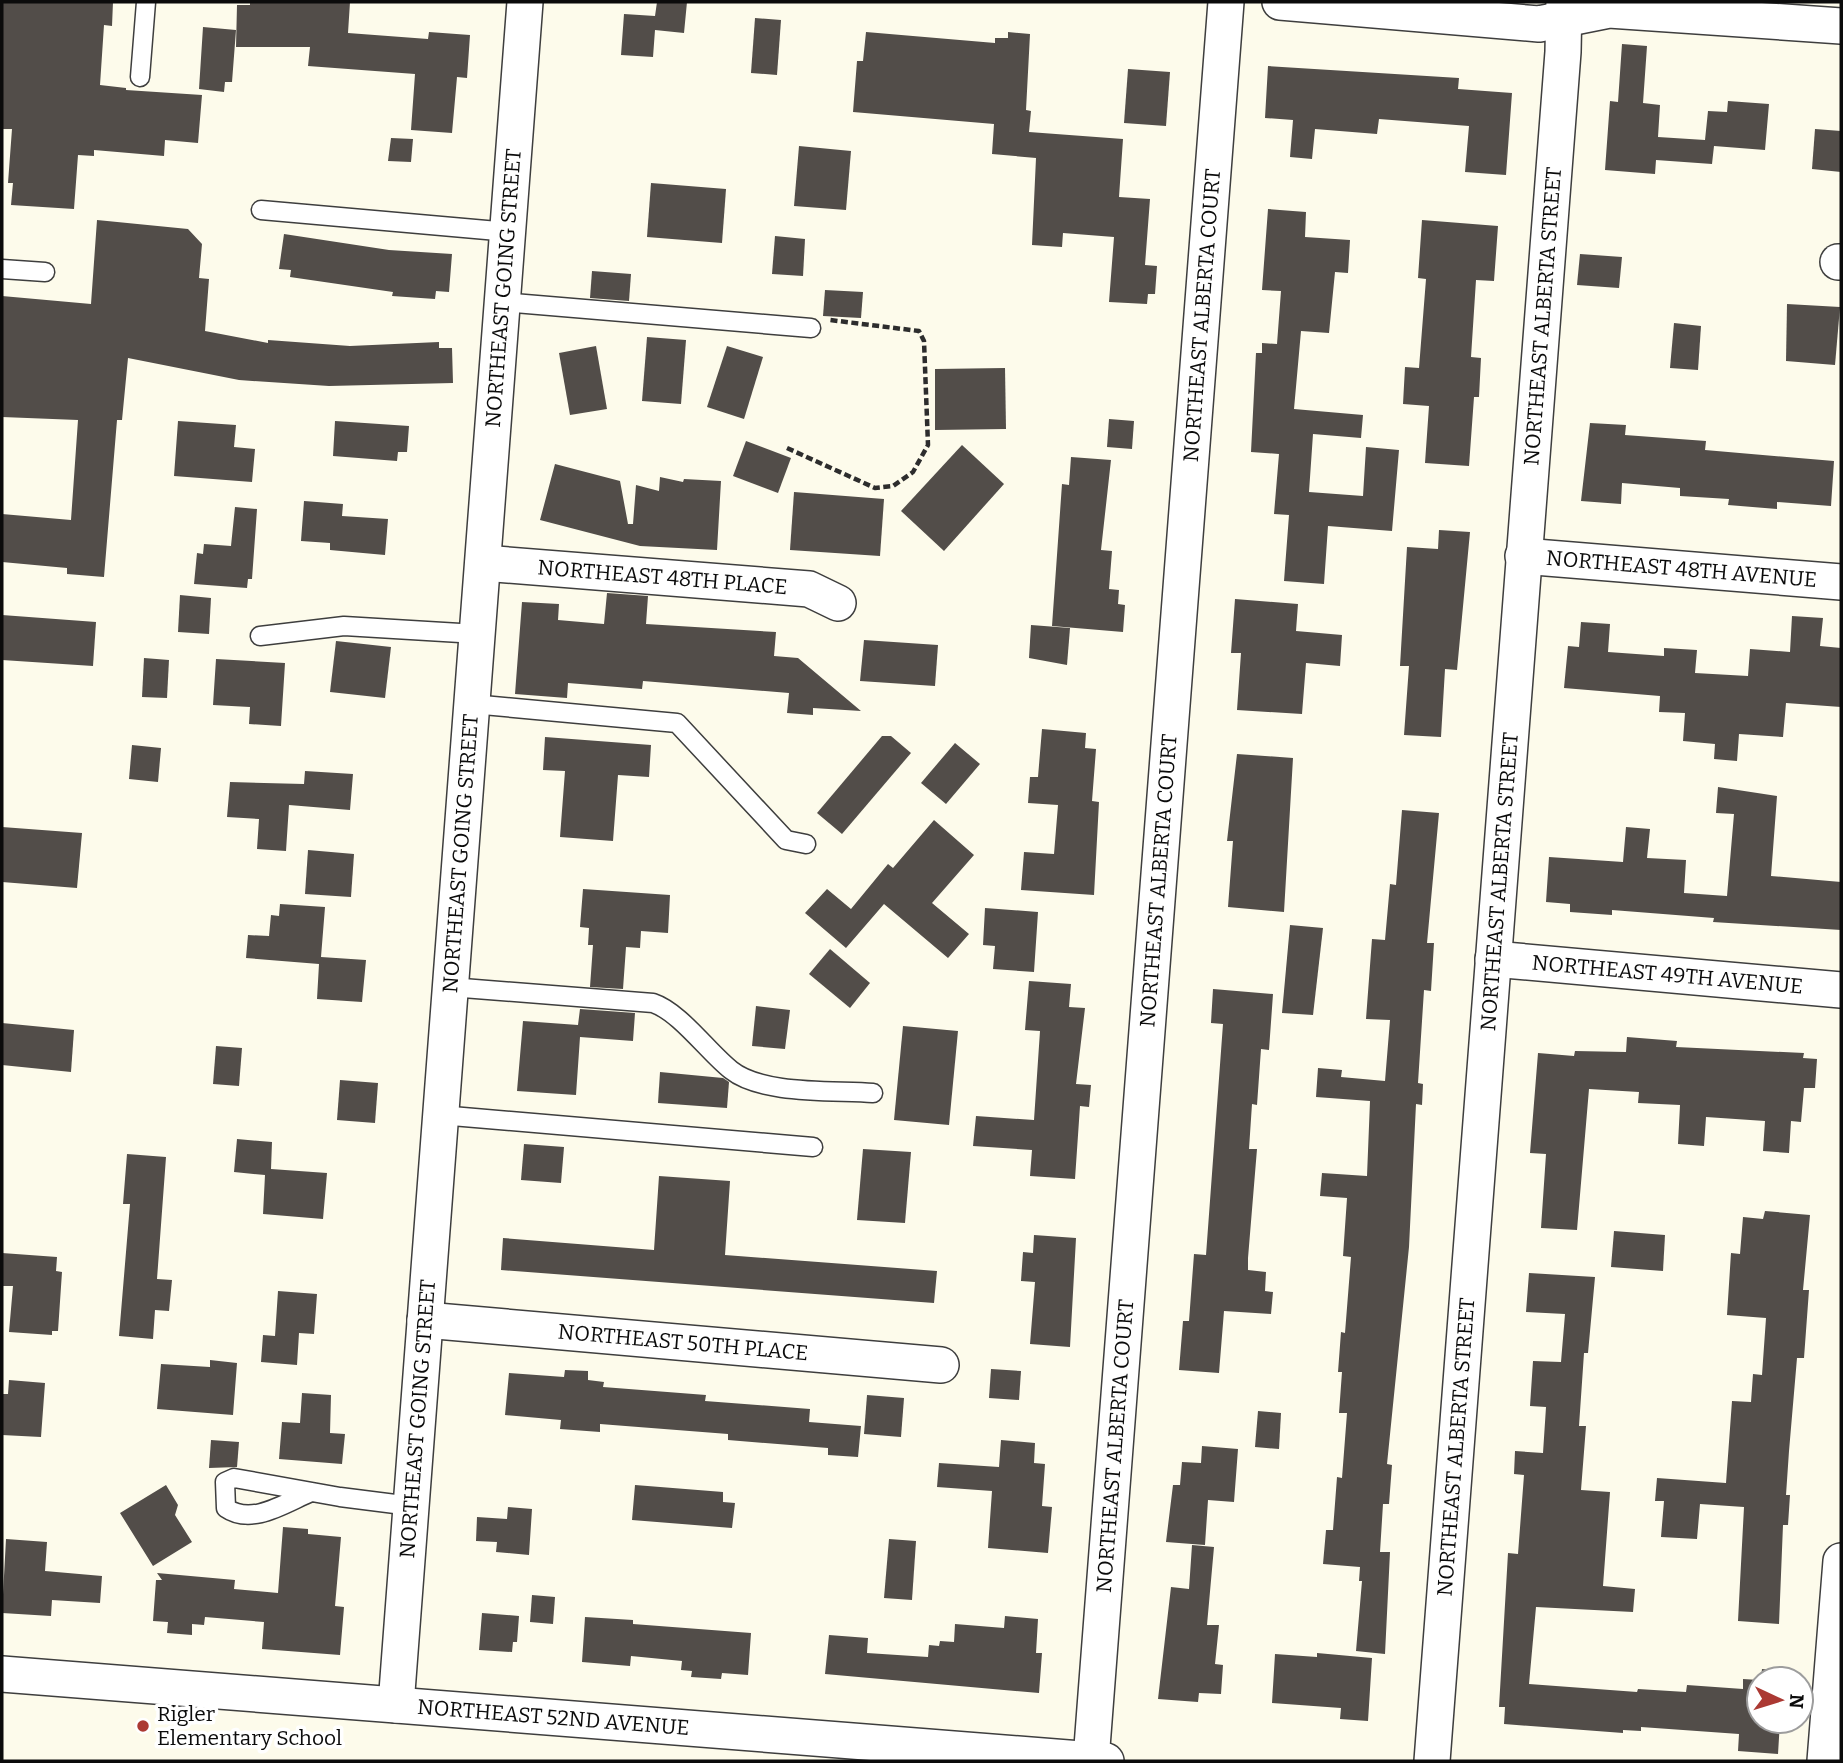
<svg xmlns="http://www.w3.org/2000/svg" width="1843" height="1763" viewBox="0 0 1843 1763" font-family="Bitter,serif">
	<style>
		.building { fill: #524d49 }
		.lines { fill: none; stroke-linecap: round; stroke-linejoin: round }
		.lane-casing { stroke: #3e3e3e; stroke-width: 21 }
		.street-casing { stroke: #3e3e3e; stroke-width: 38 }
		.path { stroke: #2d2d2d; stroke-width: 4.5; stroke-dasharray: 7 3.5; stroke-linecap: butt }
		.lane { stroke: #fff; stroke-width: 18 }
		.street { stroke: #fff; stroke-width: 35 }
		.poi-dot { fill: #ab3933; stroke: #fff; stroke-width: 2.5 }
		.labels { text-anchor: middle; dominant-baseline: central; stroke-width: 7; stroke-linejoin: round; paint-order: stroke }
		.street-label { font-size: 21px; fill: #0b0b0b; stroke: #fff }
		.poi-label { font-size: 21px; fill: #0b0b0b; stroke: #fff; text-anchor: start }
	</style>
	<rect width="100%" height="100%" fill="#fdfbeb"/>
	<g class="building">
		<path d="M2 2H113L112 26 104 25 100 85 126 88V90L202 95 198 143 165 140 164 156 94 150V156L78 155 74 209 11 205 13 183H8L12 129H2Z"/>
		<path d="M250 2H350L348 33 428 39 429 32 470 35 467 78 457 77 452 133 411 130 415 74 308 66 310 47H236L237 5H250Z"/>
		<path d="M657 2H687L684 33 655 30 653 57 621 55 624 14 655 16Z"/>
		<path d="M755 18 781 20 777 75 751 73Z"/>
		<path d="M203 27 236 30 232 82H225L224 92 199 89Z"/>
		<path d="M866 32 995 43V38H1008V32L1030 34 1026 110 1031 111 1029 132 1123 139 1119 197 1150 199 1145 265 1157 266 1155 294H1148L1147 304 1109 302 1114 237 1063 233 1062 247 1032 245 1036 158 992 154 994 124 853 112 857 61H863Z"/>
		<path d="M1622 44 1647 46 1643 103 1660 105 1658 137 1705 140 1708 111 1727 112 1728 101 1769 104 1765 150 1714 146 1712 164 1656 160 1655 174 1605 170 1610 101 1618 102Z"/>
		<path d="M1268 66 1459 78 1458 89 1512 93 1506 175 1465 172 1469 126 1379 119 1377 134 1315 129 1312 159 1290 157 1293 120 1265 118Z"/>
		<path d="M1128 69 1170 72 1166 126 1124 123Z"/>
		<path d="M1815 129 1841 131V172L1812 169Z"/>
		<path d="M391 138 413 139 411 162 388 161Z"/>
		<path d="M799 146 851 151 846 210 794 206Z"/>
		<path d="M651 183 726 189 722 243 647 237Z"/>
		<path d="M1268 209 1306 212 1305 237 1350 240 1348 273 1335 272 1329 333 1301 331 1294 409 1363 415 1361 438 1313 434 1309 492 1363 496 1366 447 1399 450 1392 531 1328 526 1324 584 1284 581 1289 515 1274 514 1279 454 1251 452 1256 353H1262V343L1277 344 1281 291 1262 290Z"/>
		<path d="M97 220 188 229 202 244 199 278 209 279 205 331 268 343V340L350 346 439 342V348H452L453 383 329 386 239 380 128 358 122 420H117L104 577 67 574V568L2 562V514L71 520 78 420 2 417V296L91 304Z"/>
		<path d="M1422 220 1498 226 1494 281 1476 280 1471 357 1481 358 1479 397H1474L1469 466 1425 463 1429 406 1403 404 1405 367 1419 368 1426 279 1418 278Z"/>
		<path d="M284 234 389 250 452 254 449 292 436 291 435 299 392 296 393 292 386 291 290 277 291 270 279 269Z"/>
		<path d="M775 236 805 239 803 276 772 274Z"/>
		<path d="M1580 254 1622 257 1619 288 1577 285Z"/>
		<path d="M592 271 631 274 629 301 590 298Z"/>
		<path d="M825 290 863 292 861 318 823 316Z"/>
		<path d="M1787 304 1840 307 1835 365 1786 361Z"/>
		<path d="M1674 323 1701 326 1698 370 1670 368Z"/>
		<path d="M647 337 686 340 681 404 642 401Z"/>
		<path d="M596 346 607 409 570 415 559 353Z"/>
		<path d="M727 346 763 357 744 419 707 407Z"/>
		<path d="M1005 368 1006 429 935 430V369Z"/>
		<path d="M1109 419 1134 421 1132 449 1107 447Z"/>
		<path d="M178 421 236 425 234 447 255 449 252 482 174 476Z"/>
		<path d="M335 421 409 426 407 452H398L397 461 333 456Z"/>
		<path d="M1590 423 1626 425 1625 435 1706 441 1705 450 1834 461 1831 506 1777 502V509L1728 505 1729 499 1680 496V488L1622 483 1621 504 1581 501Z"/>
		<path d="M746 441 791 458 778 493 733 476Z"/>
		<path d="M962 445 1004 484 944 551 901 511Z"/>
		<path d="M1071 457 1111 460 1101 550 1112 551 1109 589 1119 590 1118 604 1125 605 1123 632 1052 626 1062 484 1069 485Z"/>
		<path d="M555 464 620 481 628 524H633L636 485 659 491 660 477 683 482 684 479 721 481 717 550 640 546 540 520Z"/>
		<path d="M794 492 884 499 880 556 790 550Z"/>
		<path d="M304 501 343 504 342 516 388 519 385 555 330 550V543L301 541Z"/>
		<path d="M235 507 257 509 252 579H248L247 588 194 584 197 553 203 554 204 544 231 546Z"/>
		<path d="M1439 530 1470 532 1457 670 1445 669 1441 737 1404 735 1409 666H1400L1407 547 1438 549Z"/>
		<path d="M607 593 648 596 646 624 776 632 774 656 798 658 861 711 813 708V715L787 713 789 693 643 681 642 689 568 683 567 698 515 694 522 602 559 604 558 620 604 624Z"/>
		<path d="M180 595 211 598 209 634 178 632Z"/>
		<path d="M1235 599 1298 604 1296 631 1342 635 1340 666 1306 663 1302 714 1237 710 1241 653H1231Z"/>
		<path d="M2 615 96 622 93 666 2 660Z"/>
		<path d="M1792 616 1823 618 1820 646 1841 648V707L1786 703 1783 737 1739 734 1737 761 1714 759 1715 744 1683 741 1685 713 1659 712 1660 696 1564 688 1568 646 1579 647 1581 622 1610 624 1608 652 1664 656V648L1697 650 1695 673 1748 676 1750 649 1790 652Z"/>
		<path d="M1031 625 1070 628 1067 665 1029 658Z"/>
		<path d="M864 640 938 645 935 686 860 681Z"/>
		<path d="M336 641 391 647 385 698 330 692Z"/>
		<path d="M144 658 169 660 167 698 142 697Z"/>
		<path d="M216 659 285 663 281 726 249 724 250 707 213 705Z"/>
		<path d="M1042 729 1086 733 1085 748 1096 749 1092 801 1099 802 1094 895 1021 890 1024 852 1054 854 1058 805 1028 803 1030 777H1038Z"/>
		<path d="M882 736H891L911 753 842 834 817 813Z"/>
		<path d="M545 737 651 745 649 777 618 775 613 841 560 837 565 771 543 770Z"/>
		<path d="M955 743 980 764 946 804 921 783Z"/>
		<path d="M132 745 161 748 158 782 129 779Z"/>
		<path d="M1237 754 1293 758 1284 912 1228 907 1233 841H1227Z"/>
		<path d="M305 771 353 774 350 810 289 805 286 851 257 849 259 819 227 817 230 782 304 784Z"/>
		<path d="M1718 787 1777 796 1771 876 1841 882V930L1713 922 1714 918 1612 910V915L1570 912V904L1546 902 1549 857 1623 862 1626 827 1650 829 1647 858 1686 860 1684 893 1727 896 1734 814 1716 813Z"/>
		<path d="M1402 810 1439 813 1427 943H1434L1431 991 1424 990 1418 1083 1423 1084 1422 1105 1416 1104 1409 1247 1387 1464 1392 1465 1389 1504H1383L1380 1552H1390L1385 1654 1356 1651 1362 1581H1359L1360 1567 1323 1564 1326 1530H1333L1337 1477 1342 1478 1347 1413H1339L1342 1372H1338L1341 1332 1345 1333 1351 1257 1343 1256 1347 1198 1320 1196 1322 1173 1367 1176 1370 1101 1316 1097 1318 1068 1342 1070 1341 1077 1385 1081 1390 1020 1366 1019 1372 939 1385 940 1390 884 1396 885Z"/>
		<path d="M934 820 974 855 932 903 969 934 948 958 884 904 846 948 805 913 827 889 851 909 888 864 893 868Z"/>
		<path d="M2 827 82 833 77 888 2 882Z"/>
		<path d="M308 850 354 854 351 897 305 894Z"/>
		<path d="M583 889 670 895 668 933 641 931 640 948 626 947 623 989 590 987 593 945H588L589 928 580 927Z"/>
		<path d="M280 904 325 907 321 957 366 960 362 1002 317 999 319 964 246 958 248 935 269 936 271 915 279 916Z"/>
		<path d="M985 908 1038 912 1034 972 993 969 995 946 983 945Z"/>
		<path d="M1290 925 1323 928 1313 1015 1282 1013Z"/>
		<path d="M830 949 870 983 850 1008 809 974Z"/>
		<path d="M1029 981 1071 984 1069 1007 1085 1008 1076 1084 1091 1085 1089 1107 1080 1106 1075 1179 1030 1176 1032 1150 973 1146 976 1116 1034 1120 1040 1031 1025 1030Z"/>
		<path d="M1213 989 1273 994 1269 1050 1261 1049 1257 1105 1252 1104 1249 1149H1257L1248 1258V1270L1266 1272 1265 1291 1273 1292 1271 1314 1224 1311 1219 1373 1179 1370 1183 1321H1189L1194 1254 1206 1255 1223 1024 1211 1023Z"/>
		<path d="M756 1006 790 1010 785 1049 752 1046Z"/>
		<path d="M580 1009 635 1013 633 1041 580 1037 576 1095 517 1091 523 1021 578 1025Z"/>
		<path d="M2 1023 74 1030 71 1072 2 1065Z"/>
		<path d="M903 1026 958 1031 949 1125 894 1120Z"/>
		<path d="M1627 1037 1677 1041 1676 1047 1804 1053 1803 1058 1817 1059 1815 1088H1804L1801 1122 1791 1121 1789 1153 1763 1151 1765 1121 1706 1117 1704 1146 1678 1144 1680 1105 1638 1103 1639 1092 1589 1089 1577 1230 1541 1228 1546 1154 1530 1153 1538 1053 1574 1056 1575 1051 1626 1052Z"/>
		<path d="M216 1046 242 1048 239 1086 213 1084Z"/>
		<path d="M660 1072 723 1078 729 1082 727 1108 658 1103Z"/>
		<path d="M340 1080 378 1083 375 1123 337 1120Z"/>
		<path d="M237 1139 272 1142 271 1169 327 1173 323 1219 263 1214 265 1175 234 1172Z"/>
		<path d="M524 1144 564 1147 561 1183 521 1180Z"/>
		<path d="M863 1149 911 1152 905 1223 857 1220Z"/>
		<path d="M127 1154 166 1157 157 1279 172 1280 169 1311 155 1310 153 1339 119 1336 130 1204H123Z"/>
		<path d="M659 1176 730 1181 725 1255 937 1271 934 1303 501 1270 503 1238 654 1250Z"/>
		<path d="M1765 1211 1810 1215 1803 1290H1809L1804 1358H1797L1789 1451 1786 1495H1790L1788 1525H1783L1779 1624 1738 1621 1744 1507 1700 1504 1697 1539 1661 1537 1664 1501H1655L1657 1478 1726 1483 1732 1401 1751 1402 1753 1374 1762 1375 1766 1318 1727 1315 1731 1253 1740 1254 1743 1217 1763 1219Z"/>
		<path d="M1614 1231 1665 1235 1663 1271 1611 1267Z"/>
		<path d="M1034 1235 1076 1238 1070 1347 1030 1344 1035 1282 1021 1281 1023 1252 1033 1253Z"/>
		<path d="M2 1253 57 1257 56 1271 62 1272 58 1331H52V1335L9 1332 13 1286H2Z"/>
		<path d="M1529 1273 1595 1277 1588 1353H1584L1579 1426H1586L1581 1490 1610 1492 1603 1586 1635 1589 1633 1612 1536 1607 1529 1684 1637 1692 1638 1689 1686 1692 1687 1685 1743 1689V1679L1759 1680V1721H1780L1778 1754 1738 1751 1739 1734 1641 1727V1731L1623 1730V1733L1504 1724 1505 1707H1499L1508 1553 1518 1554 1524 1475 1514 1474 1515 1451 1543 1453 1546 1407 1530 1406 1533 1361 1561 1362 1565 1314 1526 1312Z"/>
		<path d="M278 1291 317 1294 314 1334 299 1333 297 1365 261 1362 263 1335 275 1336Z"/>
		<path d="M210 1360 237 1363 233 1415 157 1409 161 1364 210 1367Z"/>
		<path d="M991 1369 1021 1371 1019 1400 989 1398Z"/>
		<path d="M565 1370 588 1371V1380L604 1382 603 1387 706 1395 705 1401 810 1409 809 1422 861 1426 858 1457 828 1455V1448L728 1440V1434L600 1424V1432L560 1429 561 1420 505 1415 509 1373 564 1377Z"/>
		<path d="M9 1380 45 1383 41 1437 2 1435V1394H8Z"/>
		<path d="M302 1393 331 1395 330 1433 345 1434 342 1464 279 1459 282 1422 300 1423Z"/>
		<path d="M867 1395 904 1398 901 1437 864 1434Z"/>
		<path d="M1258 1411 1281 1413 1279 1449 1255 1447Z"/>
		<path d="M211 1440 239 1442 237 1467 209 1468Z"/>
		<path d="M1001 1440 1035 1443 1034 1463 1045 1464 1042 1506 1052 1507 1048 1553 988 1548 992 1491 937 1487 939 1463 999 1467Z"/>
		<path d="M1202 1446 1238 1449 1234 1502 1208 1500 1205 1545 1166 1542 1173 1485H1180L1182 1462 1201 1463Z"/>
		<path d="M166 1485 178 1505 175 1515 192 1542 153 1566 120 1513Z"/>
		<path d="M635 1485 723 1492V1502L735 1503 732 1528 632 1520Z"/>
		<path d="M508 1507 532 1509 529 1555 496 1552 497 1542 476 1541 477 1517 507 1519Z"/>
		<path d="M283 1527 308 1529V1534L341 1537 335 1606 344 1607 340 1655 262 1649 264 1622 205 1617 204 1625 192 1624V1635L167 1633 168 1622 153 1621 156 1580H162L157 1573 235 1580 234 1589 278 1593Z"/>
		<path d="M6 1539 47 1542 45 1571 102 1576 100 1603 52 1600 51 1616 2 1613Z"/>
		<path d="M889 1539 916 1541 912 1600 884 1598Z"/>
		<path d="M1192 1545 1214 1547 1207 1625H1219L1215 1664 1223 1665 1221 1694 1199 1693 1198 1702 1158 1699 1171 1587 1189 1589Z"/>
		<path d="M532 1595 555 1597 553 1624 530 1622Z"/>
		<path d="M482 1613 519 1616 517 1642H513L512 1652 479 1650Z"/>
		<path d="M1005 1616 1038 1619 1036 1653H1042L1039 1693 825 1674 829 1635 868 1638 867 1653 928 1657 929 1645 939 1646 940 1641 954 1642 955 1624 1004 1628Z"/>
		<path d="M585 1617 633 1620V1624L751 1633 748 1675 722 1673 721 1679 691 1677 692 1671 681 1670 682 1661 631 1656 630 1666 582 1662Z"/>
		<path d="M1317 1653 1372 1658 1368 1721 1340 1719 1341 1708 1272 1703 1275 1654 1317 1657Z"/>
		<path d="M1762 1669 1784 1671 1783 1679H1761Z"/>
	</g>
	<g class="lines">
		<defs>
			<g id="lane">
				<path d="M140 77 146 2"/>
				<path d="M261 210 509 232"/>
				<path d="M2 269 45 272"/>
				<path d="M503 302 811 328"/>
				<path d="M260 636 344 626 477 634"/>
				<path d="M472 704 677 723 786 840 806 844"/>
				<path d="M450 987 653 1003C680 1012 708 1052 731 1070 762 1095 834 1090 873 1093"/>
				<path d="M440 1115 813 1147"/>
				<path d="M311 1492C285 1503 252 1526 226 1508L225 1482 234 1478 340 1497 411 1506"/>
			</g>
			<g id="street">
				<path d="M1280 2 1539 24 1609 10 1841 26"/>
				<path d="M1838 262H1841"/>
				<path id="s1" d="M1523 556 1841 582"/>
				<path id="s2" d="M483 563 809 589 838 603"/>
				<path id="s3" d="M1493 959 1841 990"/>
				<path id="s4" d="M425 1320 941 1365"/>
				<path id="s5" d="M2 1674 1106 1761"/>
				<path id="s6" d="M396 1705 525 2"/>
				<path id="s7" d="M1091 1760 1226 2"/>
				<path id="s8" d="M1432 1761 1563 52 1564 2"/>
				<path d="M1825 1761 1841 1561"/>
			</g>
		</defs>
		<use href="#lane" class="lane-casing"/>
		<use href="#street" class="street-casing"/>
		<path class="path" d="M787 448 875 488 893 486 913 472 928 445 924 341 919 331 830 320"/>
		<use href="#lane" class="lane"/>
		<use href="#street" class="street"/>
	</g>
	<circle class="poi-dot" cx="143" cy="1726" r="7"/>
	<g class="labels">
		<g class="street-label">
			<text stroke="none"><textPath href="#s6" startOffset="1421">NORTHEAST GOING STREET</textPath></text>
			<text stroke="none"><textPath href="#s7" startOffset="1449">NORTHEAST ALBERTA COURT</textPath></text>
			<text stroke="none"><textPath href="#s8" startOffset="1449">NORTHEAST ALBERTA STREET</textPath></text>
			<text stroke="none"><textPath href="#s1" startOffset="159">NORTHEAST 48TH AVENUE</textPath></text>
			<text stroke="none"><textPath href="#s2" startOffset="180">NORTHEAST 48TH PLACE</textPath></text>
			<text stroke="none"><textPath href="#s6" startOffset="854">NORTHEAST GOING STREET</textPath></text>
			<text stroke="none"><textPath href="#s7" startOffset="882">NORTHEAST ALBERTA COURT</textPath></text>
			<text stroke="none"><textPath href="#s8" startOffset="882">NORTHEAST ALBERTA STREET</textPath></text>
			<text stroke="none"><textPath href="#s3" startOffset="175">NORTHEAST 49TH AVENUE</textPath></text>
			<text stroke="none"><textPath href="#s4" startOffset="259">NORTHEAST 50TH PLACE</textPath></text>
			<text stroke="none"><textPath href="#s6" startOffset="287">NORTHEAST GOING STREET</textPath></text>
			<text stroke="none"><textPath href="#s7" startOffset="315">NORTHEAST ALBERTA COURT</textPath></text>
			<text stroke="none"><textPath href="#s8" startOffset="315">NORTHEAST ALBERTA STREET</textPath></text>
			<text stroke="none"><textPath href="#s5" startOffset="553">NORTHEAST 52ND AVENUE</textPath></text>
		</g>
		<g class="poi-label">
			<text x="157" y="1714">Rigler<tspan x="157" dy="24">Elementary School</tspan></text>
		</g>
	</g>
	<rect width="1843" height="1763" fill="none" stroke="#0b0b0b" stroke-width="7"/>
	<g transform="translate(1780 1700) rotate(94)"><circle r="33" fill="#ffffff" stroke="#9d9d9d" stroke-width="2"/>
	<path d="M0-5L12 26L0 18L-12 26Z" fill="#ab3933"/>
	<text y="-10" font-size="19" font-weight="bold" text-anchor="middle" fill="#0b0b0b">N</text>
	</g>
</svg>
